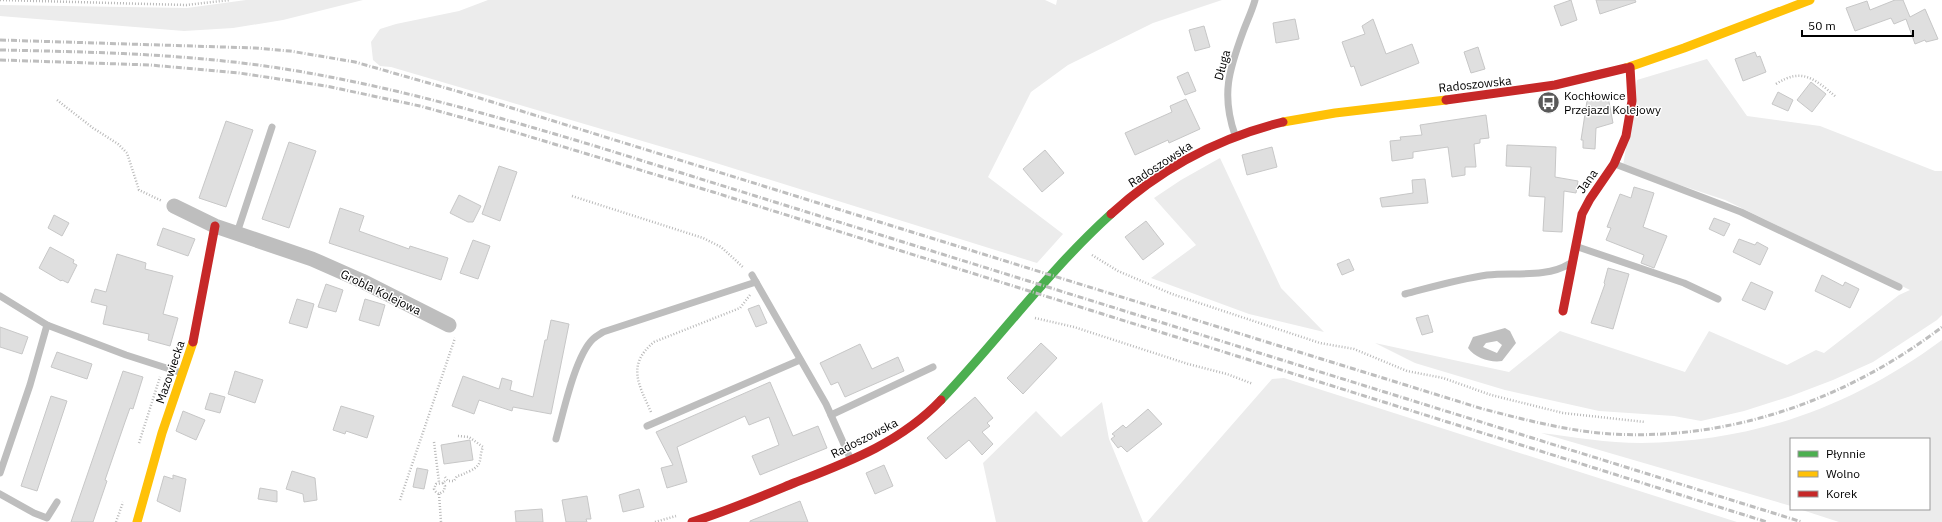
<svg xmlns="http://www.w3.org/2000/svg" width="1942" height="522" viewBox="0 0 1942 522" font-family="'IBM Plex Sans',sans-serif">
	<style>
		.green { fill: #ececec }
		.water { fill: #bfbfbf; fill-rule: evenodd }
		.building { fill: #dfdfdf; stroke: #c7c7c7 }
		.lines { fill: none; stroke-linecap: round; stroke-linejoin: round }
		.path { stroke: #b9b9b9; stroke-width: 2.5; stroke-dasharray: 1 2; stroke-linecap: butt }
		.lane { stroke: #bebebe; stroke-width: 7 }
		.street { stroke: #bebebe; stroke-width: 15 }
		.fast { stroke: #4caf50; stroke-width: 9 }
		.slow { stroke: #ffc107; stroke-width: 9 }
		.jam { stroke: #c62828; stroke-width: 9 }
		.rail { stroke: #bebebe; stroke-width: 3; stroke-dasharray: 6 2 1 2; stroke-linecap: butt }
		.labels { text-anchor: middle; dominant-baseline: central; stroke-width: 3; stroke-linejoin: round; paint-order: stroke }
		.street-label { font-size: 12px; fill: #000; stroke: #fff }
		.poi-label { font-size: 12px; fill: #000; stroke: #fff; text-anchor: start }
	</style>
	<rect width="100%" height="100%" fill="#fff"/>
	<g class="green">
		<path d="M246 0H363L283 20 233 28 184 31 0 16V5L187 8Z"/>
		<path d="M488 0H1045L1056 5 1057 0H1222L1153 23 1068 65 1031 92 988 177 1063 234 1037 263 700 158 391 67 380 66 373 60 371 42 380 29 396 24 459 11Z"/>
		<path d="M1707 59 1747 116 1820 126 1935 171H1942V315L1937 320 1873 362 1833 380 1791 396 1744 411 1701 421 1674 416 1599 411 1505 390 1415 363 1375 343 1509 372 1560 331 1685 372 1709 331 1787 365 1816 350 1824 353 1899 295 1910 290 1725 200 1623 166 1637 80Z"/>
		<path d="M1220 158 1281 288 1324 332 1249 314 1151 278 1196 245 1154 198 1181 180Z"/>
		<path d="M1942 340V522H1839L1799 509H1929V439H1791V506L1541 433C1574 437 1607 443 1641 443 1754 442 1851 407 1942 340Z"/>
		<path d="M1284 378 1674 502 1737 522H1147L1272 379Z"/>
		<path d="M1102 402 1109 439 1143 522H996L983 463 1036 411 1061 437Z"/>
	</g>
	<path class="water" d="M1505 328 1510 331 1516 343 1502 361C1491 363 1475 358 1468 348L1473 337ZM1497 341 1502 345 1497 353 1483 347 1486 343Z"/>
	<g class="building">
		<path d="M1571 0 1577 20 1561 26 1554 6Z"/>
		<path d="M1596 0H1635L1636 2 1600 14Z"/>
		<path d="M1895 0H1903L1910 17 1925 9 1938 39 1926 42 1925 40 1915 44 1906 19 1894 24 1891 18 1855 31 1846 8 1867 1 1870 10Z"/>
		<path d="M1295 19 1299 39 1276 43 1273 23Z"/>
		<path d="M1373 19 1386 54 1412 44 1419 63 1361 86 1354 66 1351 67 1342 42 1365 34 1362 26Z"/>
		<path d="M1204 26 1210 47 1195 51 1189 30Z"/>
		<path d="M1478 47 1485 69 1471 73 1464 52Z"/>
		<path d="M1755 52 1757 57 1760 56 1766 72 1743 81 1735 59Z"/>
		<path d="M1188 72 1196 91 1185 95 1177 77Z"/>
		<path d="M1811 82 1826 94 1812 112 1797 100Z"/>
		<path d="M1778 92 1793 100 1788 111 1772 104Z"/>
		<path d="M1608 97 1613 123 1596 128 1595 149 1583 148V140H1581L1587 101Z"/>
		<path d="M1186 99 1200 129 1169 143 1168 140 1135 155 1125 133 1172 112 1170 106Z"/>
		<path d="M1486 115 1489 138 1480 139V143L1474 144 1476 167H1465V175L1452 177 1448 147 1413 152V158L1392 161 1390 141 1401 140 1400 137 1422 135 1420 125Z"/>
		<path d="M226 121 253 130 226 207 199 198Z"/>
		<path d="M289 142 316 151 289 228 262 219Z"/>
		<path d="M1507 145 1556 147 1555 177 1578 181 1576 193 1564 191 1562 232 1543 231 1545 197 1529 196 1531 167 1506 166Z"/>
		<path d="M1272 147 1277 167 1247 175 1242 155Z"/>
		<path d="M1045 150 1064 173 1042 192 1023 169Z"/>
		<path d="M499 166 517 172 500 221 482 214Z"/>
		<path d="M1425 179 1428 203 1382 207 1380 198 1413 193 1412 180Z"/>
		<path d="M1634 187 1654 193 1643 227 1667 236 1654 268 1641 263 1644 255 1606 240 1611 228 1607 227 1620 194 1631 198Z"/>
		<path d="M459 195 481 206 473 222H468L450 213Z"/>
		<path d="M340 208 364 216 359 231 409 249 410 246 448 258 441 280 329 243Z"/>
		<path d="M54 215 69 223 62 236 48 228Z"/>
		<path d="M1714 218 1730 224 1724 236 1709 229Z"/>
		<path d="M1146 221 1164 244 1143 260 1125 237Z"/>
		<path d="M163 228 195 239 188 256 157 245Z"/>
		<path d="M1739 239 1755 245 1757 242 1768 248 1760 265 1733 252Z"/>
		<path d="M473 240 490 246 478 279 460 273Z"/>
		<path d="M50 247 74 260 73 263 77 265 68 283 62 280 61 281 39 268Z"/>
		<path d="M117 254 146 263 145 269 173 276 163 314 178 318 170 346 148 340 149 334 103 324 107 306 91 302 95 289 106 292Z"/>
		<path d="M1349 259 1354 270 1342 275 1337 264Z"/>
		<path d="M1608 268 1629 274 1613 329 1591 323 1605 284 1604 283Z"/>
		<path d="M1822 275 1843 286 1845 282 1859 289 1850 308 1815 291Z"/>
		<path d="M1751 282 1773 292 1765 310 1742 300Z"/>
		<path d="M326 284 343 290 336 312 318 307Z"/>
		<path d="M297 299 314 304 307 328 289 323Z"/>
		<path d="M365 299 385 305 379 326 359 320Z"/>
		<path d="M759 305 767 323 756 327 748 309Z"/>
		<path d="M1428 315 1433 332 1422 335 1416 318Z"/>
		<path d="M551 320 569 324 551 414 513 407 512 411 479 400 474 414 452 406 463 376 499 389 502 378 512 381 510 390 533 397 545 340H547Z"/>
		<path d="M0 327 28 337 22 354 0 347Z"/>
		<path d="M1041 343 1057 358 1023 394 1007 378Z"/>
		<path d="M860 344 872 369 898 357 904 371 845 397 838 382 831 385 820 363Z"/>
		<path d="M57 352 92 364 87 379 51 367Z"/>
		<path d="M123 371 143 377 133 409 130 408 125 422 105 480 107 481 93 522H71Z"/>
		<path d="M235 371 263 380 255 403 228 394Z"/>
		<path d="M770 382 793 436 818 426 827 448 760 475 752 456 779 445 769 417 749 425 745 416 677 447 687 482 667 488 661 468 673 465 656 432Z"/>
		<path d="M210 393 225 397 220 413 205 409Z"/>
		<path d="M51 396 67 401 37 491 21 486Z"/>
		<path d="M975 397 993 418 987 423 990 426 982 432 993 444 982 455 969 440 946 459 927 438Z"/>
		<path d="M341 406 374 416 367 438 346 431 345 434 333 430Z"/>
		<path d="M1148 409 1162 424 1127 452 1121 446 1118 448 1111 439 1115 436 1112 434 1123 425 1126 428Z"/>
		<path d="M183 411 205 420 196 440 176 431Z"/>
		<path d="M470 440 473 460 444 464 441 445Z"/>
		<path d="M884 465 893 486 875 494 866 473Z"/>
		<path d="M417 468 428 470 424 489 413 487Z"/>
		<path d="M292 471 315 478 317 500 304 502 303 494 286 489Z"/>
		<path d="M173 475 186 479 180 512 157 501 164 476 173 479Z"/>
		<path d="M260 488 277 491V502L258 499Z"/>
		<path d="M639 489 644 507 623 512 619 495Z"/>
		<path d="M587 496 591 519H586L587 522H566L562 500Z"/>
		<path d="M800 501 808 522H750V521Z"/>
		<path d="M542 509 543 522H516L515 511Z"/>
	</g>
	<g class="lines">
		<g class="path">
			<path d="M0 0 186 5 230 0"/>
			<path d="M1776 84C1802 67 1815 79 1836 97"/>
			<path d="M57 100 93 128 118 144 127 153 139 190 162 201"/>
			<path d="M572 196 703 238 721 247 744 268"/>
			<path d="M1092 255 1118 271 1172 294 1320 343 1354 349 1407 371 1443 378 1491 395 1563 413 1645 422"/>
			<path d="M1035 318 1074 327 1188 364 1227 374 1253 384"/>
			<path d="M651 412C639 385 626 365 654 342L740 308 750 295"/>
			<path d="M434 442 439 482"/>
			<path d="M139 443 160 377"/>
			<path d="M445 477 448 481H454L457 476C463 475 465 473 470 471 484 464 478 459 483 447L469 437 458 436"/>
			<path d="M443 483 445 486 444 491 439 494 436 492 434 489 436 484 443 483 446 480"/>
			<path d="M439 494 441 522"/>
			<path d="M400 500 455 338"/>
			<path d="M116 522 123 502"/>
			<path d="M655 522 676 516"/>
		</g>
		<g class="lane">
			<path d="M1235 135C1221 95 1229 70 1243 32 1247 21 1252 11 1255 0"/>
			<path d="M1615 164 1741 212 1899 287"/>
			<path d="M237 233 272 127"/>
			<path d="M1578 247 1684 283 1718 299"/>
			<path d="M752 275 826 404 851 460"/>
			<path d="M1405 294C1432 287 1459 279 1487 275 1512 272 1547 278 1569 264"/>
			<path d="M0 296 47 325 126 355 182 373"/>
			<path d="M831 415 933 367"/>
			<path d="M647 426 800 360"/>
			<path d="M556 439C563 414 575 356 593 339 596 336 600 334 603 332L756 282"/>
			<path d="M0 473 30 385 47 325"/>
			<path d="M0 494 34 513 47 518 57 502"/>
		</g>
		<path class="street" d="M174 206 215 226 312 259 362 281 449 325"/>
		<path class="fast" d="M941 400C999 339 1048 271 1111 214"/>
		<g class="slow">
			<path d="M1626 68 1684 48 1810 0"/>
			<path d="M1283 122 1335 113 1446 100"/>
			<path d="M137 522 162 433 193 342"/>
		</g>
		<g class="jam">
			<path d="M1446 100 1555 85 1626 68"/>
			<path d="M1111 214C1160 169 1218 138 1283 122"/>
			<path d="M1563 311 1582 214 1590 199 1614 164 1626 136 1632 101 1630 67"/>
			<path d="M193 342 215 226"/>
			<path d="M692 522C727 511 760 497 794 483 848 462 900 443 941 400"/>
		</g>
		<g class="rail">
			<path d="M0 40 255 48 290 51 355 62 460 92 1483 409C1522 419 1560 429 1599 433 1723 444 1845 401 1942 327"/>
			<path d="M0 50C97 52 195 54 291 70 395 87 495 116 595 146L1802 522"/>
			<path d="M0 60 150 65 239 73 326 86 420 106 511 131 713 192 1767 522"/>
		</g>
	</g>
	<defs>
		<symbol id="bus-disc" viewBox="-11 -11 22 22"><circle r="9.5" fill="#595959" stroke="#fff"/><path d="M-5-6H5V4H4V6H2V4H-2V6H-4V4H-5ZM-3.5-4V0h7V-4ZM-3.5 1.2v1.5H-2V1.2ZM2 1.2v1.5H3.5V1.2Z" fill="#fff"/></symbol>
	</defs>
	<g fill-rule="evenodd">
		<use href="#bus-disc" x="1536" y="90" width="25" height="25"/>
	</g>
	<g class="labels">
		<g class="street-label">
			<text transform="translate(1222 65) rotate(-75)">Długa</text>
			<text transform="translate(1475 84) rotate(-6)">Radoszowska</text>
			<text transform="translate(1160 164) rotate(-33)">Radoszowska</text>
			<text transform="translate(1587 181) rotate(-55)">Jana</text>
			<text transform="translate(381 292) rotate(26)">Grobla Kolejowa</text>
			<text transform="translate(170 372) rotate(-71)">Mazowiecka</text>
			<text transform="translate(864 438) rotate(-27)">Radoszowska</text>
		</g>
		<g class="poi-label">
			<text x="1564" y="95">Kochłowice<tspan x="1564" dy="14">Przejazd Kolejowy</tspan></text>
		</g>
	</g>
	<rect x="1790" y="438" width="140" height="72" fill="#ffffff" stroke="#999999"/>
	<rect x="1798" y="451" width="20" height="6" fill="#4caf50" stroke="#999999"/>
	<text x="1826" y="458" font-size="12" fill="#000000">Płynnie</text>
	<rect x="1798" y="471" width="20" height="6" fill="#ffc107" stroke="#999999"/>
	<text x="1826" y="478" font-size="12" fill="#000000">Wolno</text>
	<rect x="1798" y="491" width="20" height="6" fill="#c62828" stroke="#999999"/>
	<text x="1826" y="498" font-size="12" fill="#000000">Korek</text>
	<path d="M1802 30v6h111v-6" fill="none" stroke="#000000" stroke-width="2"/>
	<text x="1808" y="30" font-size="12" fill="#000000" stroke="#ffffff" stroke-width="3" paint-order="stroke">50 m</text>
</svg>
